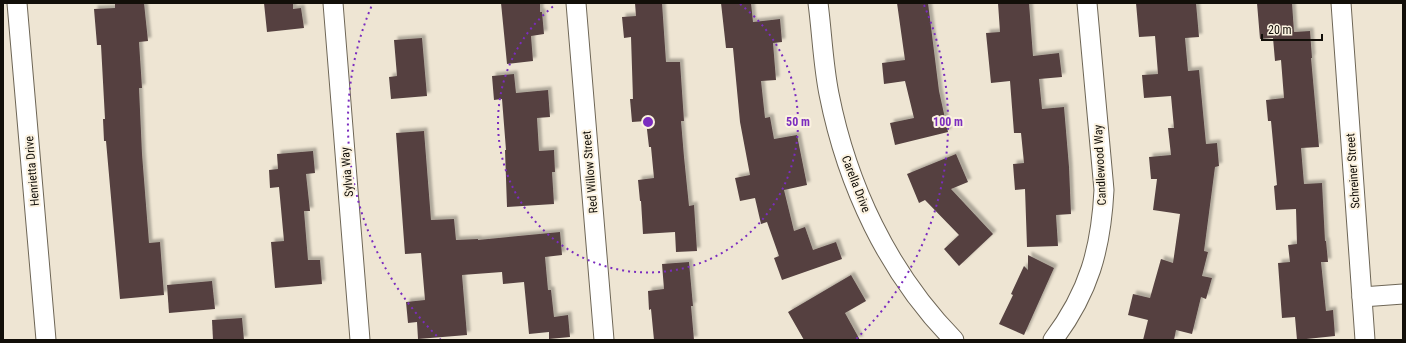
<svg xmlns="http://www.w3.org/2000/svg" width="1406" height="343" viewBox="0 0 1406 343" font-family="'Roboto Condensed',sans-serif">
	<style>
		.building { fill: #544140; filter: url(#shadow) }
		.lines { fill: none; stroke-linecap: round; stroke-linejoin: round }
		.minor-casing { stroke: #6e6656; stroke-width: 21 }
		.minor { stroke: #fff; stroke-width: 19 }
		.ring { fill: none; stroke: #7b2cbf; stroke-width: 2; stroke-dasharray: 2 4 }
		.labels { text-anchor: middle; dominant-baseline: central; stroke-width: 4; stroke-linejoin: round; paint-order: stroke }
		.street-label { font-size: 12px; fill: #120f09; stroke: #fbf2e0 }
		.centre { fill: #7b2cbf; stroke: #fbf2e0; stroke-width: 2 }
		.ring-label { font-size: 12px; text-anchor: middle; font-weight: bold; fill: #7b2cbf; stroke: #fbf2e0; stroke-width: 4; stroke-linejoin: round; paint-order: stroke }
	</style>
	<defs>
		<filter id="shadow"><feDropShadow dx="3.5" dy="-3.5" stdDeviation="1" flood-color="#0004"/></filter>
	</defs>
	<rect width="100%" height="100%" fill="#eee5d3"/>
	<g class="building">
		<path d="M115 3H144L148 41 139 42 142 88H139L142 154 149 243 160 242 164 295 120 299 106 141H104L103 119H105L101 45H97L94 9 115 8Z"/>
		<path d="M264 3H293V9L301 8 304 28 267 32Z"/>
		<path d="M501 3H540V12H542L544 34 531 36 533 61 507 64Z"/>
		<path d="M635 3H662L666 62H680L684 121H681L684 157 689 206 694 205 697 251 676 252 675 232 643 234 641 201H640L638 180 654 178 651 147H649L646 121 632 122 630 99H633L631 37 624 38 622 17 636 16Z"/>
		<path d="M721 3H751L753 22 780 19 782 42 773 43 776 80 761 81 765 118 770 117 774 139 797 135 807 185 784 190 794 231 805 227 813 250 836 242 842 259 782 280 774 258 779 256 767 222 761 224 755 198 740 201 735 178 750 175 740 122 733 48H726Z"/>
		<path d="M897 3H928L939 91 948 132 895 145 890 123 914 118 905 81 884 84 882 63 905 60Z"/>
		<path d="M998 3H1029L1033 56 1059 53 1062 77 1039 79 1042 109 1064 107 1069 167 1071 214 1056 215 1058 246 1027 247 1025 189 1015 190 1013 164 1024 163 1021 133H1014L1010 81 991 83 986 33 1000 32Z"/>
		<path d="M1136 3H1196L1199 37 1185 38 1188 71 1199 70 1206 144 1217 143 1219 166 1215 167 1204 251 1208 252 1202 276 1212 278 1206 299 1201 297 1192 334 1176 330 1174 340H1143L1148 320 1128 315 1133 294 1150 298 1161 259 1173 263 1180 214 1153 210 1157 179H1151L1149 157 1171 155 1168 128H1174L1171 96 1144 98 1142 75 1158 74 1155 36 1139 37Z"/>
		<path d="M1257 3H1292L1294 32 1310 31 1312 58H1311L1319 147 1301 148 1304 184 1322 183 1325 241H1326L1328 262H1321L1326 311 1333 310 1335 336 1297 340 1295 317 1282 318 1278 263 1290 262 1288 245 1297 244 1296 209 1276 210 1274 186 1277 185 1271 121H1268L1266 100 1284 98 1281 60 1275 61 1273 38 1260 39Z"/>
		<path d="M422 38 427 96 391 99 389 77 397 76 394 40Z"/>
		<path d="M514 74 516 93 548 90 550 117 537 118 539 151 554 150 555 172H552L554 204 507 207 505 150H506L502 99 494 100 492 76Z"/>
		<path d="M424 131 431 220 454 219 456 240 478 239V240L560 232 562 255 545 257 548 290H551L554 317 568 315 570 337 549 339V332L529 334 524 282 503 284 502 272 462 275 467 335 418 339 417 322 408 323 406 302 425 300 421 253 405 254 396 133Z"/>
		<path d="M313 151 315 173 306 174 310 211H304L308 260H320L322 284 275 288 271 242 284 241 279 187 270 188 269 170 278 169 277 154Z"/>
		<path d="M956 154 968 182 951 189 993 234 959 266 944 249 959 235 925 200 919 203 907 174Z"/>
		<path d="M1028 255 1054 268 1024 335 999 324 1013 295 1011 294 1024 266 1028 270Z"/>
		<path d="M689 262 693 306H691L694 340H654L651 309 649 310 648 291 664 289 662 264Z"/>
		<path d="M851 275 866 301 845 313 860 340H804L788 312Z"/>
		<path d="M212 281 215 309 169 313 167 285Z"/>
		<path d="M242 318 244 340H213L212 320Z"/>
	</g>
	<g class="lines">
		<defs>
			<g id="minor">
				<path d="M17 3 46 340"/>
				<path d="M333 3 360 340"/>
				<path d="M576 3 604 340"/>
				<path d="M818 3C822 33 823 64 829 94 847 185 888 273 954 340"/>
				<path d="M1341 3 1365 340"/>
				<path d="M1362 297 1403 294"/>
				<path d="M1053 340C1089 292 1101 249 1104 190L1087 3"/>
			</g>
		</defs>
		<use href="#minor" class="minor-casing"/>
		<use href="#minor" class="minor"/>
	</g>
	<g class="ring">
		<path d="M740 4A150 150 0 1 1 556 4"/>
		<path d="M441 340A300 300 0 0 1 372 5M924 5A300 300 0 0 1 855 340"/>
	</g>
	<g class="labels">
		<g class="street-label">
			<text transform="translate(1100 165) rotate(-93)">Candlewood Way</text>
			<text transform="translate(32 171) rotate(-95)">Henrietta Drive</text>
			<text transform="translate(1353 171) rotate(-94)">Schreiner Street</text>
			<text transform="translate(347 172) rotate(-95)">Sylvia Way</text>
			<text transform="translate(590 172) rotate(-95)">Red Willow Street</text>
			<text transform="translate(856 184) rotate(69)">Carella Drive</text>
		</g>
	</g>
	<circle cx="648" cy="122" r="6" class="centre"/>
	<g class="ring-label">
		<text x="798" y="126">50 m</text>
		<text x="948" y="126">100 m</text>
	</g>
	<rect width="1406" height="343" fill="none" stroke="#120f09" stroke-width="8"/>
	<path d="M1262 34v6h60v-6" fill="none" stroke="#120f09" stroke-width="2"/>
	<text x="1268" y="34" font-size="12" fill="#120f09" stroke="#fbf2e0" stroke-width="3" paint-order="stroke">20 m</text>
</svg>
